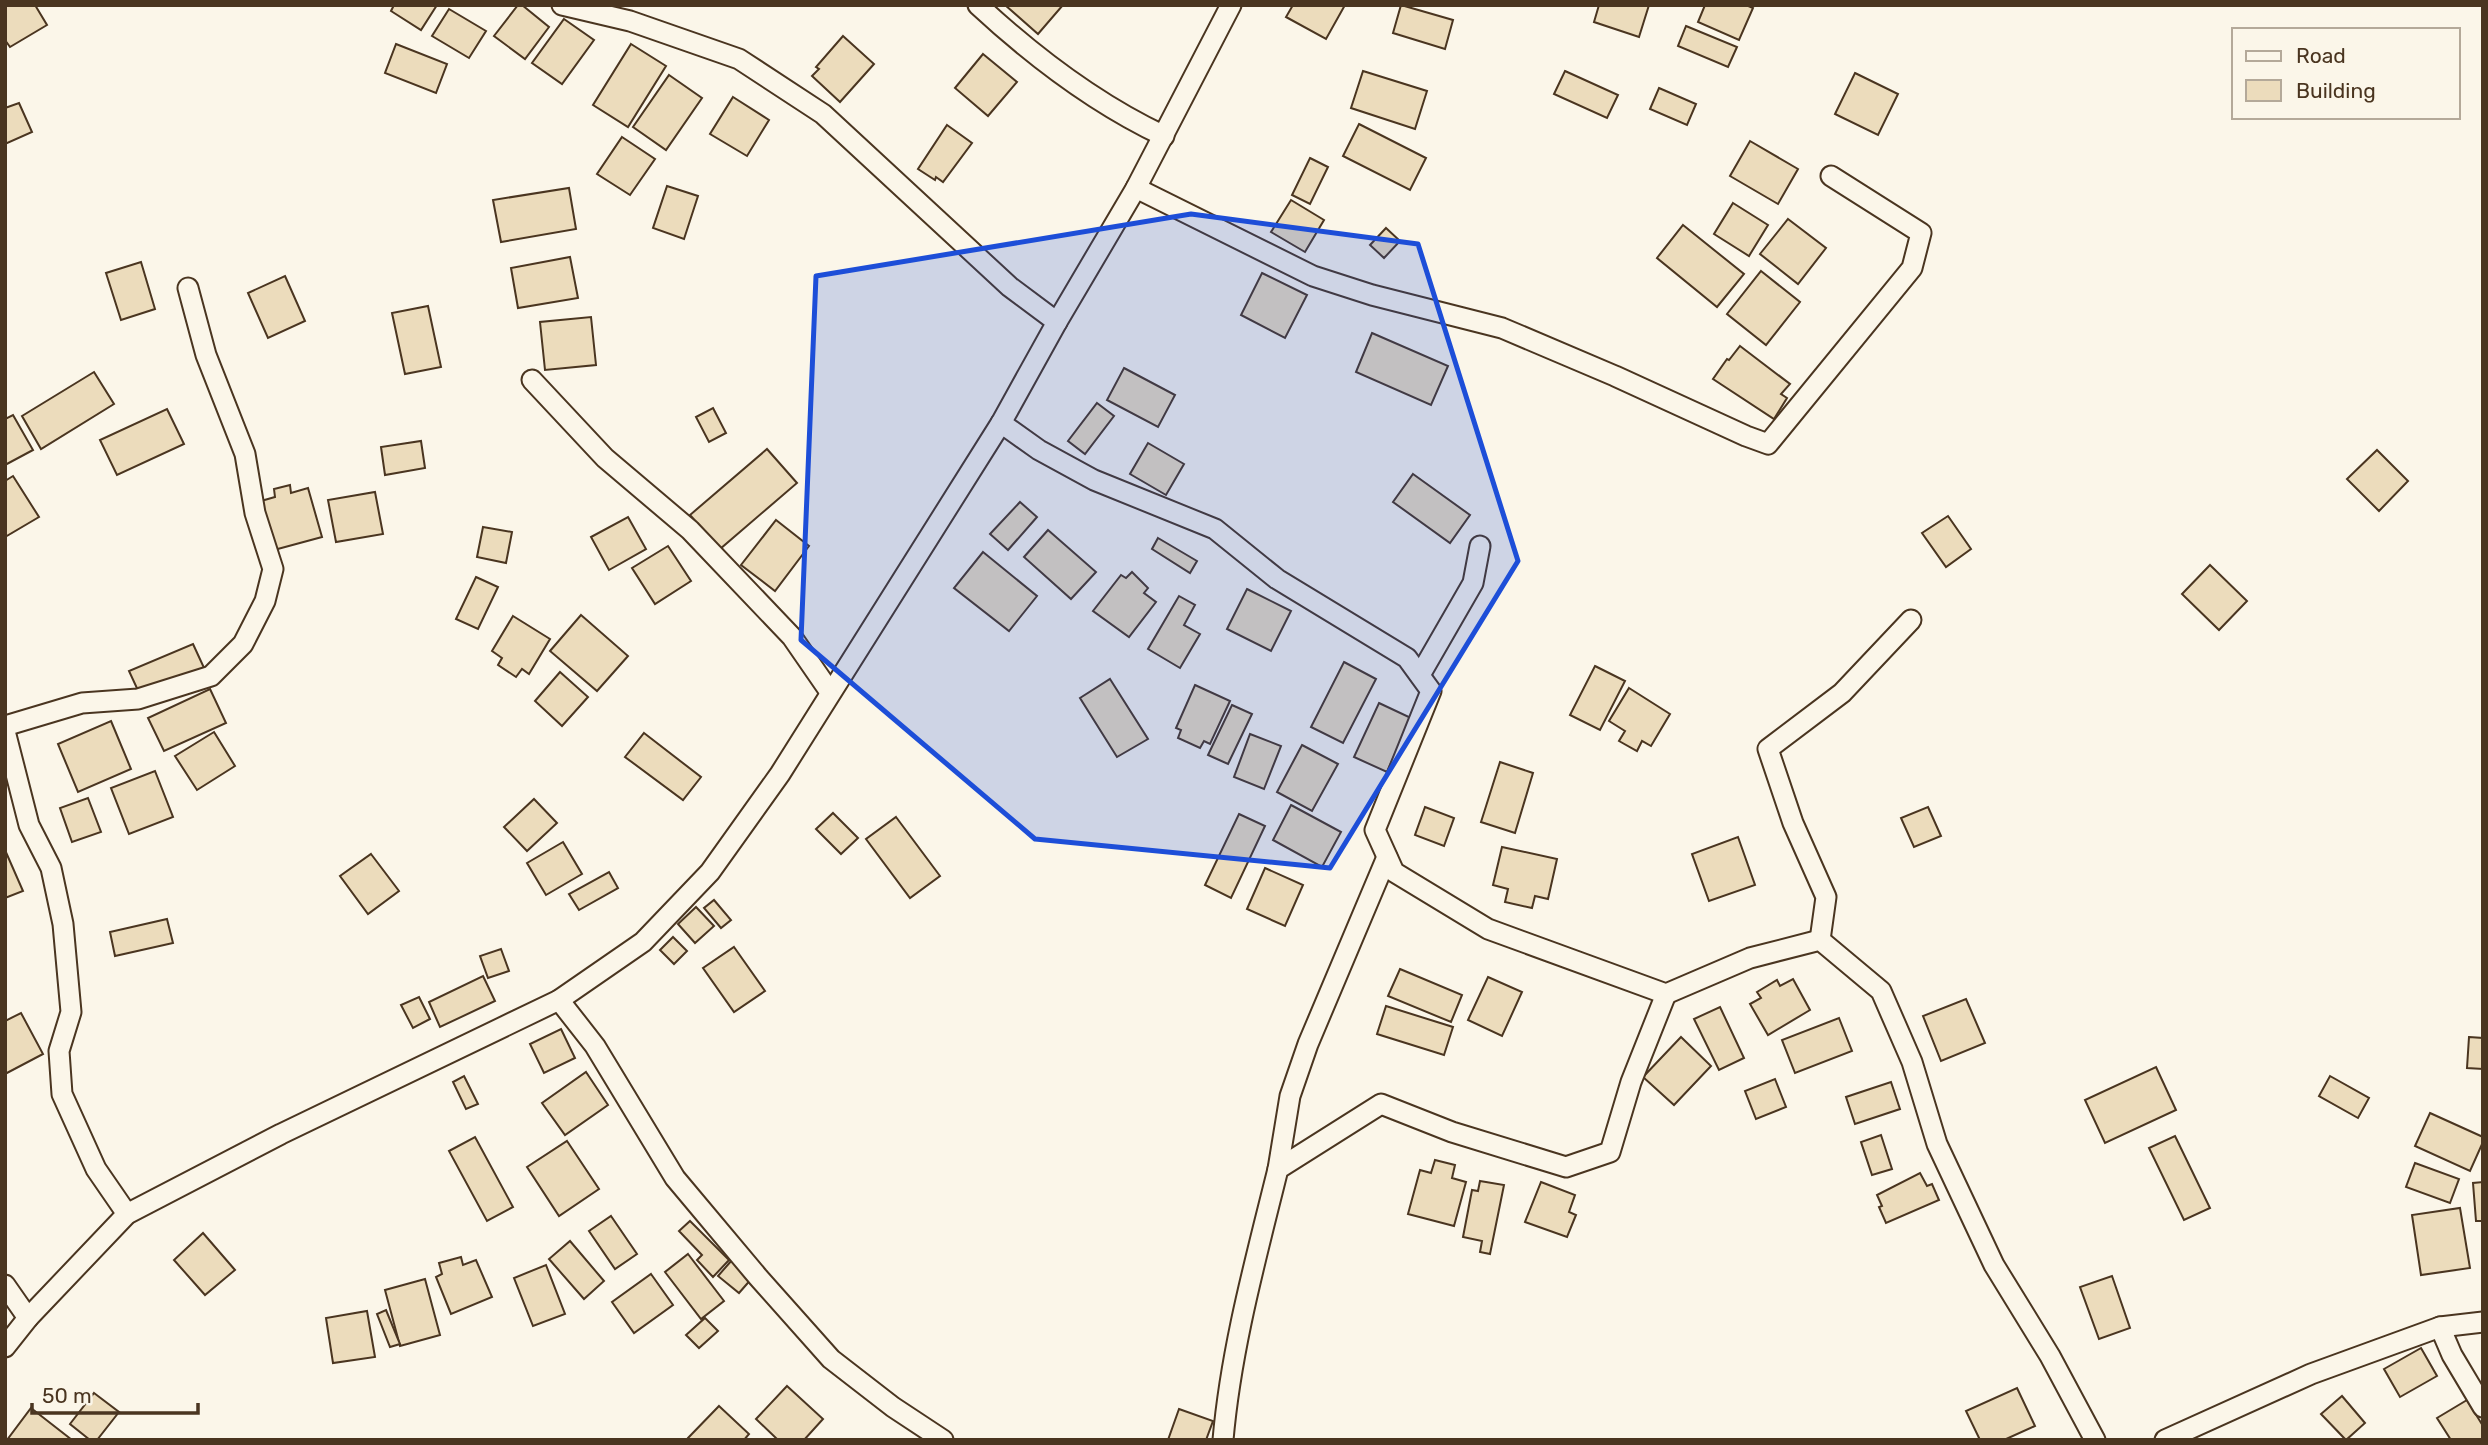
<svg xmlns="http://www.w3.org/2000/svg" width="2488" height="1445" viewBox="0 0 2488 1445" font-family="Rubik,sans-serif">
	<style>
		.building { fill: #ecdcbc; stroke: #4a3520; stroke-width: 2 }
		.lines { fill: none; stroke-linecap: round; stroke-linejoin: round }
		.minor-casing { stroke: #4a3520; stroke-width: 23 }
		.minor { stroke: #fbf6e9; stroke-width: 19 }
		.marked { fill: #1d4ed8; fill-opacity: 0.2; stroke: #1d4ed8; stroke-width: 5; stroke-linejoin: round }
	</style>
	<rect width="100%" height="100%" fill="#fbf6e9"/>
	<g class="building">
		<path d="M5 5H35L47 25 10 47 5 40Z"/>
		<path d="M394 5H437L421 30 391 11Z"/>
		<path d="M518 5H522L549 27 525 59 494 36Z"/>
		<path d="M1005 5H1063L1038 34Z"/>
		<path d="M1293 5H1345L1326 39 1286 17Z"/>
		<path d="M1401 5 1453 20 1445 49 1393 33Z"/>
		<path d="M1599 5H1649L1639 37 1594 22Z"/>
		<path d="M1705 5H1746L1753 8 1739 40 1698 22Z"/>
		<path d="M449 9 486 31 469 58 432 36Z"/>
		<path d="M564 19 594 40 562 84 532 63Z"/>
		<path d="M1686 26 1737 47 1728 67 1678 46Z"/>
		<path d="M843 36 874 64 840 102 812 76 819 69 816 67Z"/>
		<path d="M396 44 447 64 436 93 385 73Z"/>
		<path d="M631 44 666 66 628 127 593 105Z"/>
		<path d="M983 54 1017 82 988 116 955 88Z"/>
		<path d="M1363 71 1427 91 1415 129 1351 108Z"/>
		<path d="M1565 71 1618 95 1607 118 1554 94Z"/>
		<path d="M1855 73 1898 94 1878 135 1835 114Z"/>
		<path d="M669 75 702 98 666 150 633 127Z"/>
		<path d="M1659 88 1696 104 1687 125 1650 109Z"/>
		<path d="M733 97 769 120 747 156 710 134Z"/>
		<path d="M19 103 32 132 5 144V108Z"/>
		<path d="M1359 124 1426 158 1410 190 1343 156Z"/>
		<path d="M947 125 972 143 943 182 936 177 935 180 918 169Z"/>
		<path d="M622 137 655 159 630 195 597 174Z"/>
		<path d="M1750 141 1798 169 1778 204 1730 176Z"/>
		<path d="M1310 158 1328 167 1310 204 1292 195Z"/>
		<path d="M667 186 698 196 684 239 653 228Z"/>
		<path d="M569 188 576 229 501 242 493 200Z"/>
		<path d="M1291 200 1324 220 1305 252 1271 232Z"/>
		<path d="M1733 203 1768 225 1749 256 1714 234Z"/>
		<path d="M1788 219 1826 248 1798 284 1760 254Z"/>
		<path d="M1683 225 1744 274 1717 307 1657 258Z"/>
		<path d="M1386 228 1400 241 1384 258 1370 245Z"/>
		<path d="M570 257 578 298 518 308 511 268Z"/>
		<path d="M141 262 155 309 121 320 106 273Z"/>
		<path d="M1761 271 1800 302 1766 345 1727 314Z"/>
		<path d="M1262 273 1307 295 1285 338 1241 315Z"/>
		<path d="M285 276 305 321 268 338 248 293Z"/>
		<path d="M428 306 441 367 405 374 392 313Z"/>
		<path d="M591 317 596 365 545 370 540 322Z"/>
		<path d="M1372 333 1448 366 1431 405 1356 372Z"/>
		<path d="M1740 346 1790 384 1781 394 1787 398 1774 419 1713 379 1727 359 1729 360Z"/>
		<path d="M1124 368 1175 395 1158 427 1107 400Z"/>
		<path d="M94 372 114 404 41 449 22 416Z"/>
		<path d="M1097 403 1114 416 1085 454 1068 441Z"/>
		<path d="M713 408 726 433 709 442 696 417Z"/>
		<path d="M167 409 184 444 117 475 100 440Z"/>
		<path d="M13 415 33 450 5 465V419Z"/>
		<path d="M421 441 425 468 385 475 381 447Z"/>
		<path d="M1148 443 1184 464 1166 495 1130 474Z"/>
		<path d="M767 449 797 483 720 549 690 515Z"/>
		<path d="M2377 450 2408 481 2379 511 2347 479Z"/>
		<path d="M1413 474 1470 515 1450 543 1393 502Z"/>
		<path d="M13 476 39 517 5 537V481Z"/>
		<path d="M290 485 291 493 308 488 322 537 274 550 261 501 275 497 274 489Z"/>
		<path d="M375 492 383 534 336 542 328 500Z"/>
		<path d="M1020 502 1037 517 1008 550 990 534Z"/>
		<path d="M1948 516 1971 549 1946 567 1922 533Z"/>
		<path d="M628 517 646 549 609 570 591 537Z"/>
		<path d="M776 520 809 546 775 591 741 565Z"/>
		<path d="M483 527 512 532 506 563 477 557Z"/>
		<path d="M1048 530 1096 572 1071 599 1024 557Z"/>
		<path d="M1158 538 1197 561 1190 573 1152 549Z"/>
		<path d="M668 546 691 581 655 604 632 568Z"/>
		<path d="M983 552 1037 596 1009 631 954 588Z"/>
		<path d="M2210 565 2247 601 2219 630 2182 594Z"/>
		<path d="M1132 572 1148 588 1144 593 1156 602 1129 637 1093 611 1121 575 1126 578Z"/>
		<path d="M476 577 498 587 478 629 456 619Z"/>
		<path d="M1247 589 1291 611 1271 651 1227 629Z"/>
		<path d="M1179 596 1195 605 1184 625 1200 634 1180 668 1148 649Z"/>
		<path d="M581 615 628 656 597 691 550 651Z"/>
		<path d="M513 616 550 639 529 674 522 669 516 677 498 665 502 658 492 651Z"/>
		<path d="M193 644 205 670 141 697 129 671Z"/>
		<path d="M1344 662 1376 679 1343 743 1311 727Z"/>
		<path d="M1595 666 1625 681 1600 730 1570 715Z"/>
		<path d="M560 672 588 697 562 726 535 701Z"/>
		<path d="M1110 679 1148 739 1117 757 1080 698Z"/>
		<path d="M1195 685 1230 701 1210 744 1204 741 1200 748 1178 738 1181 730 1176 728Z"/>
		<path d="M1629 688 1670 714 1651 746 1642 741 1637 751 1619 741 1625 731 1609 721Z"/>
		<path d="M210 689 226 723 164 751 148 718Z"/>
		<path d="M1379 703 1411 718 1387 772 1354 757Z"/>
		<path d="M1232 705 1252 714 1228 764 1208 755Z"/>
		<path d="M111 721 131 769 78 792 58 744Z"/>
		<path d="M214 732 235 766 197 790 175 756Z"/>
		<path d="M644 733 701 777 683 800 625 757Z"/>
		<path d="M1250 734 1281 746 1264 789 1234 777Z"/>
		<path d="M1302 745 1338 764 1312 811 1277 792Z"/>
		<path d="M1500 762 1533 773 1515 833 1481 822Z"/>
		<path d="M155 771 173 817 129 834 111 788Z"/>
		<path d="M88 798 101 832 72 842 60 808Z"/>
		<path d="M534 799 557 823 527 851 504 827Z"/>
		<path d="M1291 805 1341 832 1322 867 1273 840Z"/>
		<path d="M1425 807 1454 818 1444 846 1415 835Z"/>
		<path d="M1928 807 1941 836 1914 847 1901 818Z"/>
		<path d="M833 813 858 838 841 854 816 829Z"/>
		<path d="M1239 814 1265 826 1231 898 1205 885Z"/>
		<path d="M896 817 940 876 910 898 866 839Z"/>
		<path d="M1738 837 1755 885 1709 901 1692 854Z"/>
		<path d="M563 842 582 874 546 895 527 863Z"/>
		<path d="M1502 847 1557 859 1548 899 1535 896 1532 908 1505 902 1508 889 1493 885Z"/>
		<path d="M5 850 23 891 5 898Z"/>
		<path d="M371 854 399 891 368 914 340 876Z"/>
		<path d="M1265 868 1303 885 1285 926 1247 909Z"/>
		<path d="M609 872 618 888 579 910 569 894Z"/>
		<path d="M714 900 731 920 721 928 704 908Z"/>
		<path d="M696 907 714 926 695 943 678 924Z"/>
		<path d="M167 919 173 943 115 956 110 932Z"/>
		<path d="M673 937 687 951 674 964 660 950Z"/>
		<path d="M734 947 765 991 734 1012 703 968Z"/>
		<path d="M501 949 509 971 488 978 480 956Z"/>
		<path d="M1400 969 1462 995 1451 1022 1388 996Z"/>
		<path d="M483 976 495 1001 440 1027 429 1002Z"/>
		<path d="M1488 977 1522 992 1502 1036 1468 1020Z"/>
		<path d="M1793 979 1810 1010 1768 1035 1750 1004 1761 998 1757 992 1777 980 1780 986Z"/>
		<path d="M419 997 430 1019 413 1028 401 1005Z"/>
		<path d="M1966 999 1985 1043 1941 1061 1923 1016Z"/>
		<path d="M1386 1006 1453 1027 1444 1055 1377 1034Z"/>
		<path d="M1720 1007 1744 1058 1719 1070 1694 1019Z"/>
		<path d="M21 1013 43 1054 5 1074V1021Z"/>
		<path d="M1839 1018 1852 1051 1795 1073 1782 1040Z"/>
		<path d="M561 1029 575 1058 544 1073 530 1044Z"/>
		<path d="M1681 1037 1711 1066 1674 1105 1643 1077Z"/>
		<path d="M2469 1037 2483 1038V1069L2467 1068Z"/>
		<path d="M2156 1067 2176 1110 2105 1143 2085 1100Z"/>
		<path d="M586 1072 608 1105 565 1135 542 1103Z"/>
		<path d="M464 1076 478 1104 466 1109 453 1082Z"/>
		<path d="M2330 1076 2369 1098 2358 1118 2319 1096Z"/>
		<path d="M1775 1079 1786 1107 1756 1119 1745 1091Z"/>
		<path d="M1891 1082 1900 1109 1855 1124 1846 1097Z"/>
		<path d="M2430 1113 2483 1137V1142L2470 1171 2415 1146Z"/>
		<path d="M1881 1135 1892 1169 1872 1175 1861 1142Z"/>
		<path d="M2175 1136 2210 1208 2184 1220 2149 1148Z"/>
		<path d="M475 1137 513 1207 487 1221 449 1151Z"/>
		<path d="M567 1141 599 1189 559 1216 527 1167Z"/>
		<path d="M1435 1160 1455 1165 1452 1178 1466 1182 1454 1226 1408 1214 1420 1170 1431 1173Z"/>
		<path d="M2415 1163 2459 1179 2450 1203 2406 1187Z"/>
		<path d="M1920 1173 1927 1186 1932 1184 1939 1200 1886 1223 1879 1207 1882 1206 1877 1195Z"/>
		<path d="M1480 1181 1504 1185 1490 1254 1480 1252 1482 1241 1463 1237 1472 1190 1478 1191Z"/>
		<path d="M1541 1182 1575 1195 1569 1212 1576 1215 1567 1237 1525 1222Z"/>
		<path d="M2483 1182V1221H2476L2473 1183Z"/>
		<path d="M2460 1208 2470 1268 2421 1275 2412 1215Z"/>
		<path d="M611 1216 637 1254 615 1269 589 1231Z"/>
		<path d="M690 1221 729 1260 713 1277 697 1260 702 1255 679 1231Z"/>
		<path d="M203 1233 235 1270 205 1295 174 1260Z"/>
		<path d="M570 1241 604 1281 584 1299 549 1259Z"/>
		<path d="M688 1254 724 1301 701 1319 665 1272Z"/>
		<path d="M461 1257 463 1265 476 1260 492 1297 451 1314 436 1277 442 1274 439 1263Z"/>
		<path d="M732 1260 753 1277 739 1293 718 1276Z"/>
		<path d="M546 1265 565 1314 533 1326 514 1278Z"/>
		<path d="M651 1274 673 1305 634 1333 612 1302Z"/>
		<path d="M2112 1276 2130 1328 2099 1339 2080 1287Z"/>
		<path d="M425 1279 440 1335 400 1346 385 1290Z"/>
		<path d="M386 1310 400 1344 390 1347 377 1314Z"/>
		<path d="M367 1311 375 1357 333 1363 326 1318Z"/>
		<path d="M705 1318 718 1331 699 1348 686 1335Z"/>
		<path d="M2421 1348 2437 1376 2400 1397 2384 1369Z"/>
		<path d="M787 1386 823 1419 804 1440H778L756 1419Z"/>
		<path d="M2017 1388 2035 1426 2004 1440H1980L1966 1411Z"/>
		<path d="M94 1393 119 1412 97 1440H90L70 1424Z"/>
		<path d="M2342 1396 2365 1423 2346 1440 2321 1414Z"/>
		<path d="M2467 1400 2483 1426V1440H2451L2437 1418Z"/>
		<path d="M719 1406 749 1434 744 1440H689L688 1438Z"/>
		<path d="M31 1408 72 1440H7Z"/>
		<path d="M1179 1409 1213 1421 1206 1440H1168Z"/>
	</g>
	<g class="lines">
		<defs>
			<g id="minor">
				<path d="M562 5 630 21 739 59 823 114 1010 287 1057 322"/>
				<path d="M978 5C1033 56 1096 104 1164 136"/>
				<path d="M1136 188 1313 276 1372 295 1502 328 1615 376 1746 436 1768 444 1912 268 1921 233 1831 176"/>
				<path d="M532 380 605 458 690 530 792 637 830 692"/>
				<path d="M1001 423 1039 450 1094 480 1215 529 1277 579 1407 658 1431 691 1375 830 1394 872 1488 929 1666 994 1750 958 1820 940 1881 991 1912 1062 1937 1144 1994 1265 2050 1356 2095 1440"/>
				<path d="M1420 675 1473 583 1480 546"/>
				<path d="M5 726 82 703 138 699 211 676 243 644 265 601 273 569 255 513 245 454 206 355 188 288"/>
				<path d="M5 731 29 825 51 868 63 924 71 1012 59 1051 62 1094 96 1169 127 1214"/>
				<path d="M1820 940 1826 897 1793 823 1768 749 1842 693 1911 620"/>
				<path d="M559 1000 595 1046 675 1178 758 1277 831 1359 893 1407 943 1440"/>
				<path d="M1278 1169 1290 1096 1308 1044 1387 857"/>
				<path d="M5 1285 28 1318"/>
				<path d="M2440 1327 2452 1355 2483 1407"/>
				<path d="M5 1347 28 1318 127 1214 281 1134 559 1000 643 942 710 872 780 774 1001 423 1057 322 1136 188 1231 5"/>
				<path d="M1223 1440C1231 1348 1256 1258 1278 1169L1381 1104 1452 1132 1566 1167 1610 1152 1631 1082 1666 994"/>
				<path d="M2165 1440 2311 1374 2440 1327 2483 1322"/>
			</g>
		</defs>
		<use href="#minor" class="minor-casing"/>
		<use href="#minor" class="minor"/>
	</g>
	<path class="marked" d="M1191 214 1418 244 1518 561 1330 868 1035 839 801 640 816 276Z"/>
	<rect width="2488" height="1445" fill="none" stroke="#4a3520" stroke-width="14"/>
	<rect x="2232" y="28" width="228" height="91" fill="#fbf6e9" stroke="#b4a999" stroke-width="2"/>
	<rect x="2246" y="51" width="35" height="10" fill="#fbf6e9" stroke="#b4a999" stroke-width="2"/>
	<text x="2296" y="63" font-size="21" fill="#4a3520">Road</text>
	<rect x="2246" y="80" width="35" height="21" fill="#ecdcbc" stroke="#b4a999" stroke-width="2"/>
	<text x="2296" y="98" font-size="21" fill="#4a3520">Building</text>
	<path d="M32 1403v10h166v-10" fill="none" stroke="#4a3520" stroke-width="3.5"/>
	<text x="42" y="1403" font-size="21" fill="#4a3520" stroke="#fbf6e9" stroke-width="5" paint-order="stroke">50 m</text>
</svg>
